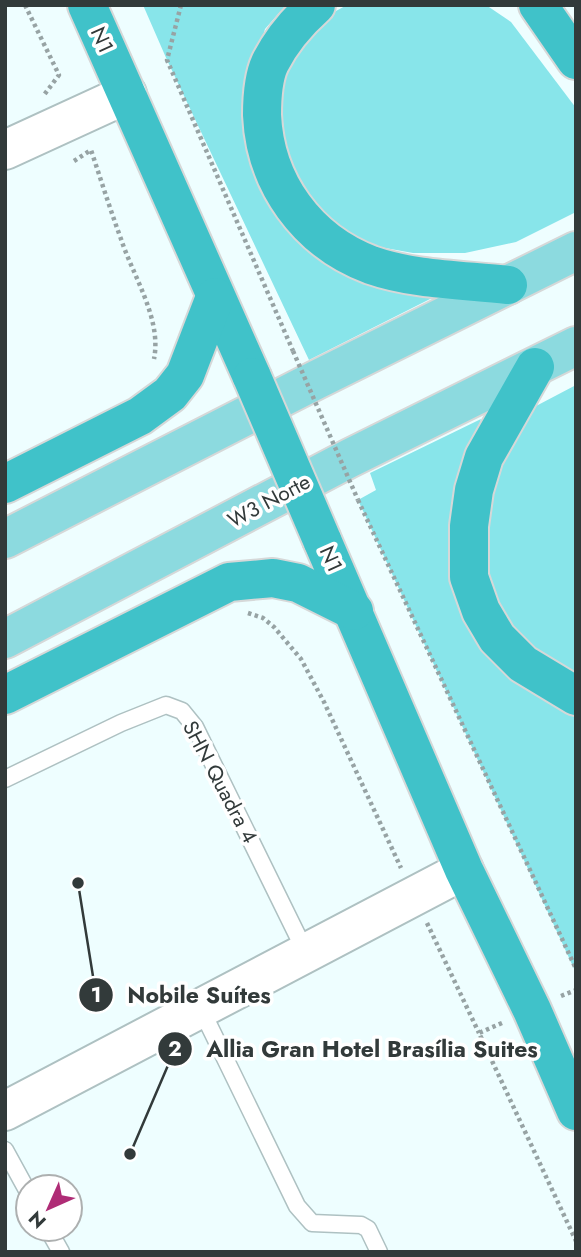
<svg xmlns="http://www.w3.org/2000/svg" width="581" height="1257" viewBox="0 0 581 1257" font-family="Jost,sans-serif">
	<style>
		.green { fill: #88e5ea }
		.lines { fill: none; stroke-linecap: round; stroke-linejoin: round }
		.lane-casing { stroke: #aec1c2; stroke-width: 19 }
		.secondary-casing { stroke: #aec1c2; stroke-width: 42 }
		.primary-casing { stroke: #d6d8d8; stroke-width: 42 }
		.highway-casing { stroke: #d6d8d8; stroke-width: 42 }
		.path { stroke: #97a3a4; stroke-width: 4.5; stroke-dasharray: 3.5 3.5; stroke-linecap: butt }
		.lane { stroke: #fff; stroke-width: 16 }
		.secondary { stroke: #fff; stroke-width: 38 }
		.primary { stroke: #8cdadf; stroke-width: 38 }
		.highway { stroke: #40c2c9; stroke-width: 38 }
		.highway-bridge-casing { stroke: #d6d8d8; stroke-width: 42; stroke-linecap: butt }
		.path-bridge { stroke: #97a3a4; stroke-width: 4.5; stroke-dasharray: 3.5 3.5; stroke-linecap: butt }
		.highway-bridge { stroke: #40c2c9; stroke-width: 38 }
		.labels { text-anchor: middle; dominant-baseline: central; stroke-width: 7; stroke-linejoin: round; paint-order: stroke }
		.street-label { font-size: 21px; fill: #323a3a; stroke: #fff }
		.leader { fill: none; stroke: #323a3a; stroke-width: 2.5 }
		.callout-dot { fill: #323a3a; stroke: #fff; stroke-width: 2.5 }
		.mark-label { font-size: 21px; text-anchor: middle; font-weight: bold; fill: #fff }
		.callout-label { font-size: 23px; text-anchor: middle; font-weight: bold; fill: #323a3a; stroke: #fff; stroke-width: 7; stroke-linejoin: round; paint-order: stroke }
	</style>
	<rect width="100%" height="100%" fill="#eefeff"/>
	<g class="green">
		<path d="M143 5H286L265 29 248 87 246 148 266 198 438 295 309 360 167 60Z"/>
		<path d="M347 5H486L511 22 576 108V212L516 242 465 253H413L363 244 327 219 300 185 286 149 282 113 284 75 307 41 336 11Z"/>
		<path d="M576 385V973L358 500 376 490 370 473 481 419 475 438Z"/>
	</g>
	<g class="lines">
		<defs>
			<g id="lane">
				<path d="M5 779 121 723 166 705 182 711 195 727 306 953"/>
				<path d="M201 1009 297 1206 312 1223 361 1225 368 1229 379 1252"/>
				<path d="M5 1150 28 1192"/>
				<path d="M48 1229 61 1252"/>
			</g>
			<g id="secondary">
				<path d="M5 150 127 94"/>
				<path d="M5 1111 464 870"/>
			</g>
			<g id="primary">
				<path d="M5 539 316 380 576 251"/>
				<path d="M5 639 350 458 576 346"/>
			</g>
			<g id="highway">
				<path d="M87 5 252 377"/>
				<path d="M316 5C298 21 281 41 270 63 263 78 262 100 262 115 265 183 307 241 371 265 414 280 463 280 508 285"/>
				<path d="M538 5 576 60"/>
				<path d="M535 367 484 457 474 490 469 526V577L481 611 497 638 523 664 576 696"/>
				<path d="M5 484 140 416 170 394 185 375 215 297"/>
				<path d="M322 540 464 870 532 1010 576 1111"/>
				<path d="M5 695 229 582 273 578 298 583 354 611"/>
			</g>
		</defs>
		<use href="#lane" class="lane-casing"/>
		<use href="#secondary" class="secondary-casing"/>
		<use href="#primary" class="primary-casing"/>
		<use href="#highway" class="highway-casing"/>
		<g class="path">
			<path d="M25 5 59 75 44 95"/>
			<path d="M181 5 167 60 293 351"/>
			<path d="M74 161 91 150C101 180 110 209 121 239 133 276 162 319 154 359"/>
			<path d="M358 500 576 969"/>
			<path d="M248 613 263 618 274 627 301 659 324 702 401 868"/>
			<path d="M427 923 479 1033"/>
			<path d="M561 996 576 990"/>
			<path d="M502 1023 479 1033 576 1241"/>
		</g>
		<use href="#lane" class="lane"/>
		<use href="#secondary" class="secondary"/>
		<use href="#primary" class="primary"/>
		<use href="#highway" class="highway"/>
		<defs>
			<path id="highway-bridge" d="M252 377 322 540"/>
		</defs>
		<use href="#highway-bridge" class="highway-bridge-casing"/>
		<path class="path-bridge" d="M293 351 358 500"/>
		<use href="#highway-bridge" class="highway-bridge"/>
	</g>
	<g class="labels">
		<g class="street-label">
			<text transform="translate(102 40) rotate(66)">N1</text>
			<text transform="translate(269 501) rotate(-28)">W3 Norte</text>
			<text transform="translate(331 559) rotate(66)">N1</text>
			<text transform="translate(220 782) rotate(62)">SHN Quadra 4</text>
		</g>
	</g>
	<path class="leader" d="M78 883L96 995M130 1154L175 1049"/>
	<g class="callout-dot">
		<circle cx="78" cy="883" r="7"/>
		<circle cx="130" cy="1154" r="7"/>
		<circle cx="96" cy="995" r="18"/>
		<circle cx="175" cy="1049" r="18"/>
	</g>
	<g class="mark-label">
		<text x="96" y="1002">1</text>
		<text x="175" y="1056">2</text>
	</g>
	<g class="callout-label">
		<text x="199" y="1003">Nobile Suítes</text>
		<text x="372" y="1057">Allia Gran Hotel Brasília Suites</text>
	</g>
	<rect width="581" height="1257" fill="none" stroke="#323a3a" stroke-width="14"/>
	<g transform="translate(49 1208) rotate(225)"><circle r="33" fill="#ffffff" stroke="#adb0b0" stroke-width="2"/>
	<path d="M0-5L12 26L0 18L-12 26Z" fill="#af2c76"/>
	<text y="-10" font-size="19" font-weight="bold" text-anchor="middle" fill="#323a3a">N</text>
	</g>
</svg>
